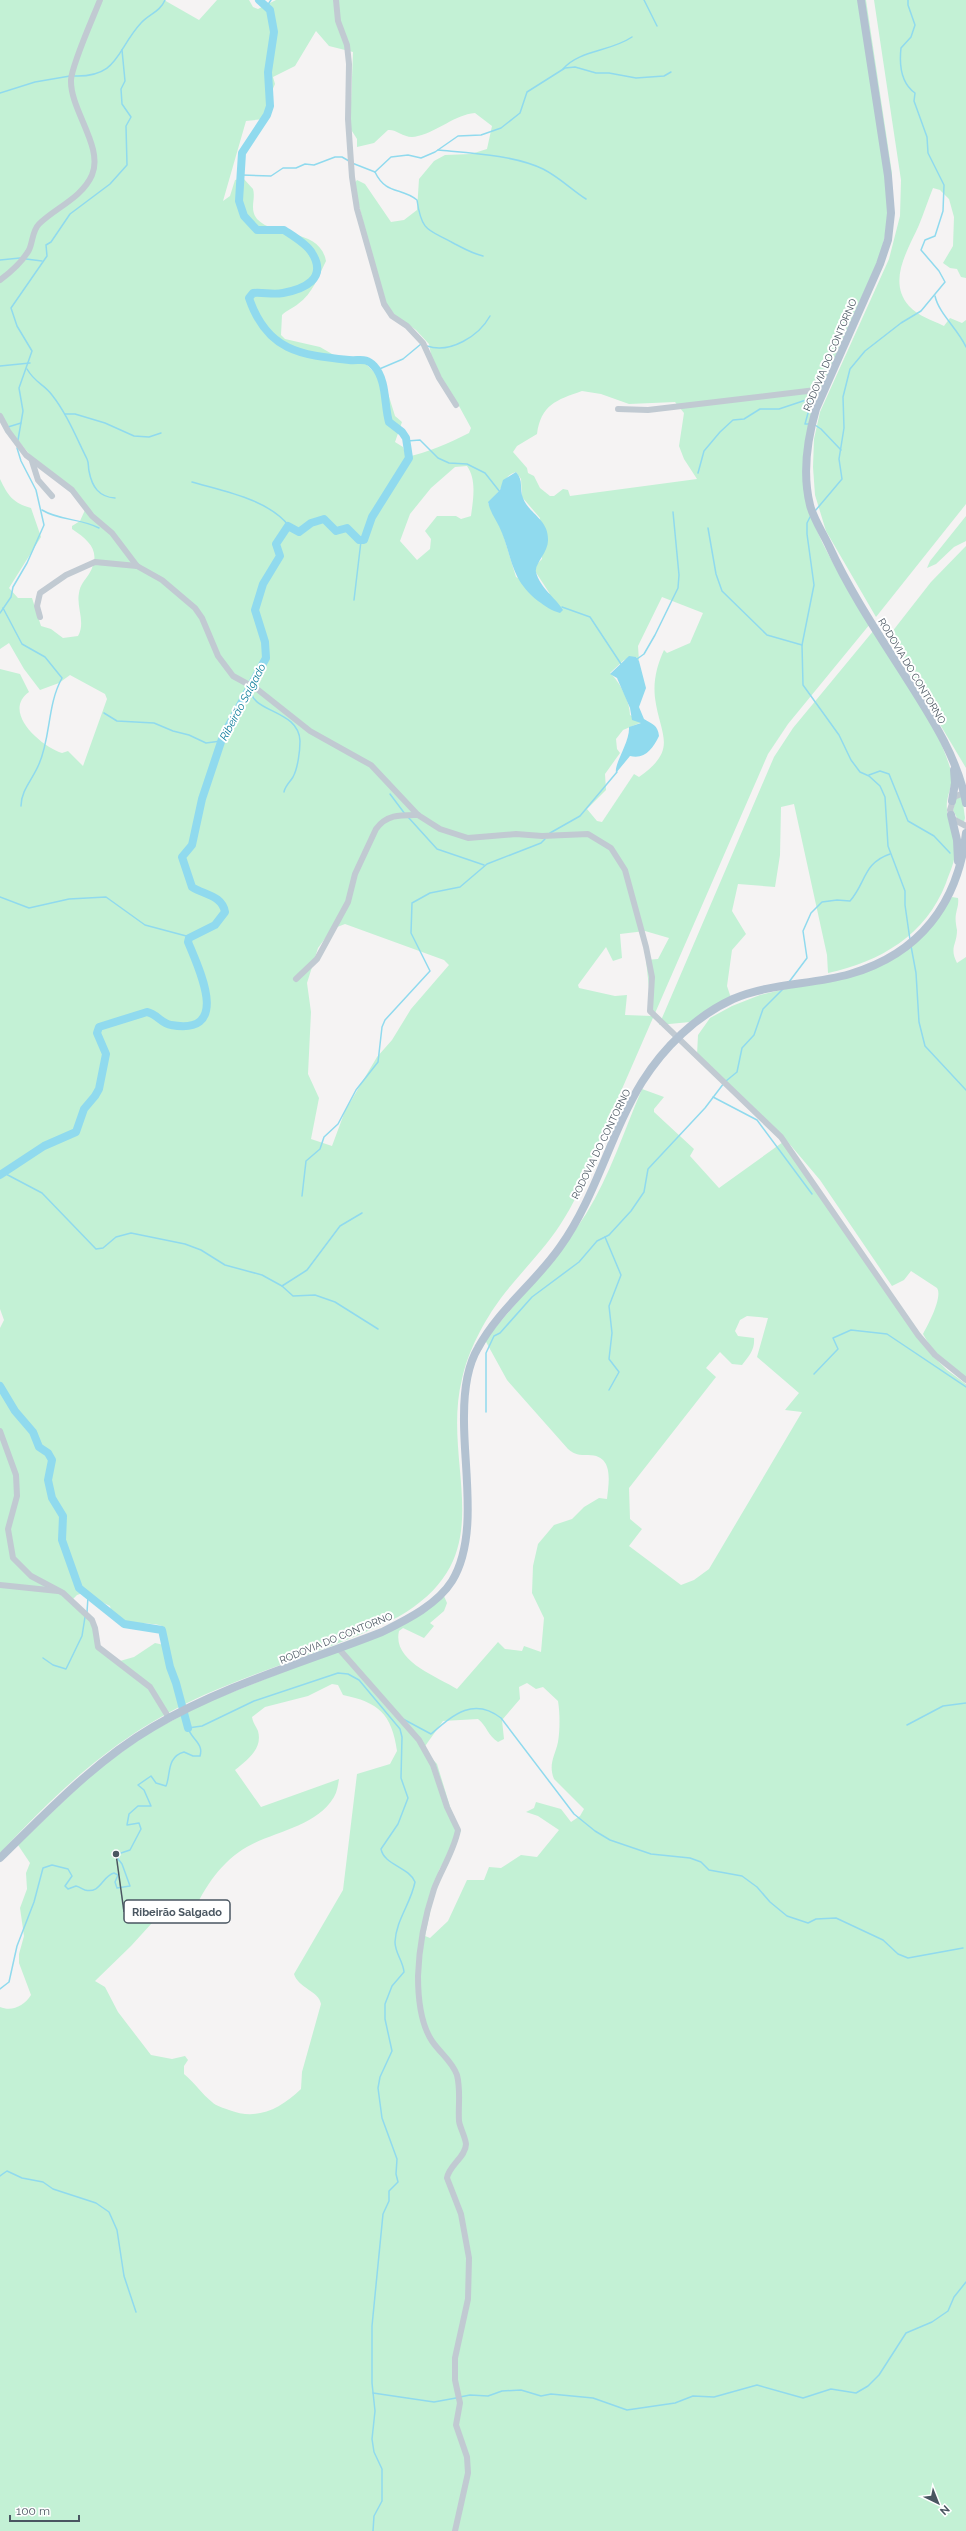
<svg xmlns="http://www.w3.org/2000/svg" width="966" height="2531" viewBox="0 0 966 2531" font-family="Raleway,sans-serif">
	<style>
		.green { fill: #c3f1d5; fill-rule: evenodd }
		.water { fill: #90daee }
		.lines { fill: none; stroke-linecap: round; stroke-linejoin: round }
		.stream { stroke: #90daee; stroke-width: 1.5 }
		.river { stroke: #90daee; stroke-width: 8 }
		.minor { stroke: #c1cad2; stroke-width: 6 }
		.major { stroke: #b3c2d1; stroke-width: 8 }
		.labels { text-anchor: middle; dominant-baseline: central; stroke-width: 4; stroke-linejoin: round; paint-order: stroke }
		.street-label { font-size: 10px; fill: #4a5661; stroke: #fff }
		.water-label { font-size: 11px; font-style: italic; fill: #0c7c9b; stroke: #fff }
		.leader { fill: none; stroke: #4a5661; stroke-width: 1.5 }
		.callout-dot { fill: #4a5661; stroke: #fff; stroke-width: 1.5 }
		.callout { fill: #fff; stroke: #4a5661; stroke-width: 1.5 }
		.callout-label { font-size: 11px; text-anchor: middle; font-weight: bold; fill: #4a5661 }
	</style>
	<rect width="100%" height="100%" fill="#f5f3f3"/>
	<g class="green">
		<path d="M0 0H164L199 20 217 0H249L253 7 258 9 276 0H866L892 173V206L880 256 816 399C783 497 821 543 870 624L788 724 768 754 591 1160C583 1183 574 1204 560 1225 543 1251 520 1273 501 1298 484 1321 468 1351 462 1379 440 1468 506 1555 398 1617 336 1648 268 1667 204 1695 118 1734 64 1785 0 1853V1328L4 1320 0 1309V669L20 674 29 692C1 712 42 747 62 753L68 751 83 766 107 699 105 694 70 675 59 683 40 690 24 669 9 643 0 649V479C8 496 13 503 31 508L41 537 9 588 18 598H32L41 626 51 629 63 638 78 636C86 622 76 607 79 593 80 585 85 580 89 574 102 552 90 541 72 529V526L80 521 85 510 75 496 42 469 0 419ZM316 31 329 46 353 52 350 128 357 139V147L374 143 388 130C398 129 404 140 418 136 439 131 454 115 475 113L492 126 487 149 471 154 445 155 434 161 419 179 417 210 404 220 391 222 365 184 357 180 354 184 381 297 392 313 416 330 429 344 432 360 449 395 459 406 471 428 469 433C449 443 427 453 406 457L403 447 395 442 402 422 395 416 382 374 374 372 365 363 339 358 320 347 285 339 281 335 282 315C287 310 293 308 298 304 313 293 318 277 326 261 320 228 275 238 257 219 249 209 256 199 253 189L243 178 235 180 230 196 223 201 246 121 264 119 270 113 268 100 275 84 273 77 295 66ZM582 391 601 394 629 404 675 402 684 413 679 446 684 459 697 479 570 496 568 490 563 489 554 496H550L540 488 534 476 528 473 527 468 513 452 517 446 537 434C541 405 556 400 582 391ZM467 466C477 480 473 500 471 516L461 519 456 516H437L425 531 431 539 430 549 417 560 400 541 410 514 431 488 455 467ZM516 472 521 479 522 497 540 518 542 559 537 564 535 571 550 594 516 577 502 531 488 503C491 499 496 495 499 491 506 482 504 476 516 472ZM662 597 703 613 690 643 667 653 664 650C657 665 653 681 655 698 660 736 679 749 639 777L634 774 602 822 597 821 587 809 606 790 605 774 620 753 617 749 616 739 623 730 642 722 630 715C630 702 620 682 610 673L624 660 636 657 639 661 638 646ZM345 924 444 960 449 965 411 1009 392 1040 377 1057 345 1111 332 1146 311 1139 319 1098 308 1074 311 1012 307 983 318 948 332 929ZM645 931 669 938 658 959 646 960 652 1016 625 1015 627 995 615 996 579 988 578 985 606 947 613 961 622 958 620 934ZM83 1593 110 1606C113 1629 147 1620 162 1626L167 1639 164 1645 155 1643 134 1657 120 1661 99 1645 97 1626 72 1600 77 1595Z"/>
		<path d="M874 0H966V278L961 277 957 269 950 268 943 263 953 246 954 217 949 199 940 190 933 188C928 200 924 213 919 225 908 250 887 281 909 306 918 316 932 320 944 326L950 318 962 323 966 320V504L876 617 826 531 815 495 813 467 814 439 820 412 889 259 900 216 901 180Z"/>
		<path d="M966 516V541L954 547 936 564 927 568 930 561Z"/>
		<path d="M966 546V768L888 637 931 582Z"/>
		<path d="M874 630C901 675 937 721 951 771 955 784 945 796 947 810 948 825 956 838 955 854 954 864 949 874 946 883 926 935 880 962 828 973L827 955 794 804 781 807 780 855 775 887 738 884 732 911 746 934 732 950 727 986 731 998 690 1022 659 1025 774 757 793 728Z"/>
		<path d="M962 796 965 818 964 822 957 818 953 810 956 799Z"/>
		<path d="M952 897 958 898C959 904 957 908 956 914 955 919 956 925 957 930 957 945 949 947 957 963L966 957V1379L933 1351 923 1334C928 1325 943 1297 937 1288L911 1271 904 1280 892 1286 820 1180 787 1141 697 1055 698 1035 710 1018 732 1006 760 995 877 967 938 917Z"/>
		<path d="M642 1089 664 1097 654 1109V1112L694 1149 690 1156 719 1188 783 1142 928 1351 947 1370 966 1384V2531H0V2007C12 2012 24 2006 31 1995L19 1963V1954L24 1936 20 1908 27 1889 26 1873 30 1863 18 1845 94 1772 147 1734 205 1703 394 1628 444 1596 447 1603 444 1611 430 1623 434 1626 424 1638 403 1628 399 1631C392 1661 436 1676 457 1689L498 1642 505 1649 522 1651 524 1646 541 1652 544 1618 532 1593 533 1566 538 1544 554 1525 572 1519 584 1507 599 1498 607 1499C609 1481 614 1455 588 1455 579 1455 575 1455 568 1449L507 1380 485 1340C519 1299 557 1259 586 1214 610 1175 624 1131 642 1089ZM747 1316 768 1318 757 1357 799 1393 785 1410 802 1412 709 1569 694 1580 681 1585 629 1546 642 1529 630 1519 629 1488 716 1377 706 1368 720 1352 732 1364 742 1365C749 1356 755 1350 754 1338L738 1336 735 1331 740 1320ZM527 1683 536 1689 543 1687 558 1701C560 1713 560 1730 558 1742 555 1756 548 1764 554 1779L584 1809 580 1816 571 1822 561 1809 536 1802 534 1808 526 1812 538 1816 559 1830 537 1857 521 1855 501 1868 489 1867 484 1880H467L448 1921 430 1938 425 1936 439 1870 461 1831 452 1813 437 1764 423 1749 443 1721 478 1719C487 1726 488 1736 498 1742L504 1739 502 1720 520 1699 519 1687ZM332 1684 338 1685 343 1695C378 1702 392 1714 397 1751L390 1764 357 1774 343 1890 294 1974C298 1988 319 1991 321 2004L302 2072 301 2089C280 2109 257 2121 229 2110 224 2108 216 2106 212 2102 202 2094 194 2082 184 2074V2066L188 2060 185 2056 172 2059 151 2055 118 2012 105 1987 95 1981 131 1946 172 1901 188 1923C201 1895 213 1871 239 1852 268 1831 314 1830 334 1797 337 1792 338 1785 339 1779L261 1807 235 1770C247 1760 263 1749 258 1731 256 1726 253 1723 252 1717L265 1707 308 1696Z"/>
	</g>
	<g class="water">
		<path d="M516 472C524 481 519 488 523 498 529 514 548 519 548 539 549 552 534 564 536 572 540 588 555 597 563 610L560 613C552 611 545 606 538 601 512 580 513 562 502 533 498 522 490 513 488 502L500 490 503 480Z"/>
		<path d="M629 656 636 657 639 661 646 688 639 707 644 719C652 724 658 725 659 736 653 748 645 760 630 756L616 773C614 763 630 742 629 727L641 723 632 720 630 708 617 678 610 674Z"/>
	</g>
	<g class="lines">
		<g class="stream">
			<path d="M644 0 657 26"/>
			<path d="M267 6 271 0"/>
			<path d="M563 69C579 50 610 52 632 37"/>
			<path d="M73 76C119 78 116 50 141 23 149 14 160 12 165 0"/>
			<path d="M0 93 35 82 70 76"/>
			<path d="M438 150C470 153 514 155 543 169 559 177 572 190 586 199"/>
			<path d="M352 163 375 172"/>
			<path d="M375 172 391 157 408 155 421 158 435 152 458 136 481 135 501 128 520 113 527 92 565 68 575 67 596 73H609L636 78 664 76 671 72"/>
			<path d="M375 172C386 195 401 187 417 200 422 234 429 229 455 244 465 249 471 253 483 256"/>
			<path d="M242 175 271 176 283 168H296L305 164 314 165 335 157H342L349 161"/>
			<path d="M26 259 42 261"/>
			<path d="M0 260 20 258"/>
			<path d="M935 296C939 314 958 329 966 347"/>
			<path d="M427 346C450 354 479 336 490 316"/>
			<path d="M0 366 30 363"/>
			<path d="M27 369C35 383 44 384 52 395 67 414 76 437 87 459 89 463 88 466 89 471 92 487 99 497 115 498"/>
			<path d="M377 370 403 359 421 344"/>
			<path d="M65 414H75L105 423 134 436 149 437 161 433"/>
			<path d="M815 425 821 429 841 450"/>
			<path d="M8 427 21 423"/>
			<path d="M18 440 23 411 19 388 32 351 17 326 11 308 47 256 46 245 51 242 70 214 110 184 127 165 126 126 131 117 122 104 121 89 125 81 122 50"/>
			<path d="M407 441 420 440 438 458 449 463 467 464 485 473 500 492"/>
			<path d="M698 473 704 451 720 432 733 420 744 419 760 409H779L806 400 811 402 805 424H809"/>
			<path d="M192 482C223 491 268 499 289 526"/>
			<path d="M42 510C60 521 80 518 99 528"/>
			<path d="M815 511 842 479 839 459 844 428 843 397 850 369 865 351 901 323 921 311 945 282 939 271 921 250 925 240 935 236 943 211 944 185 928 153 927 137 914 101 915 93C901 83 899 66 901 48L911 37 915 25 908 5V0"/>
			<path d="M810 517 807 523V534L814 585 802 645 803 685 839 735 851 760 860 772 869 776 880 786 885 797 888 846 905 891V905L910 940"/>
			<path d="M708 528 716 574 722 591 767 635 802 645"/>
			<path d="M354 600 361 541"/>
			<path d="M562 607 590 617 621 664"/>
			<path d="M3 608 22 644 45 657 62 678C47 705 51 737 39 764 33 779 21 790 21 806"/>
			<path d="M0 613 11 597 13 587 27 563 44 525 36 490 21 461 17 448"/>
			<path d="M637 659 644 654 655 635 678 588 679 575 673 512"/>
			<path d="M251 689C250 713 299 709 300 741 300 750 298 768 293 777 290 782 285 786 284 792"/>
			<path d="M104 713 117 721 154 723 173 731 189 735 206 743 221 741"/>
			<path d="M869 775 880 771 889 774 908 821 934 836 950 853"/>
			<path d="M390 794 405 814"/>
			<path d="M408 817 437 849 484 865"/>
			<path d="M550 833 580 816 617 772"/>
			<path d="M0 897 29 908 69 899 106 897 145 925 190 937"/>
			<path d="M911 946 916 973 919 1022 925 1046 966 1090"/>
			<path d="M789 982 807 958 803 931 811 913 822 902 837 900 850 901C866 883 863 863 890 854"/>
			<path d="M726 1081 737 1072 742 1048 754 1035 763 1009 783 989"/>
			<path d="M713 1097 757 1120 812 1194"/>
			<path d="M4 1173 42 1193 96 1249 103 1248 116 1237 131 1233 185 1244 201 1250 225 1265 262 1275 282 1286 293 1296 315 1295 335 1302 378 1329"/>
			<path d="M302 1196 306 1161 320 1149 324 1137 338 1124 356 1090 378 1062 382 1027 385 1020 430 971 411 933 412 903 430 893 460 887 487 864 541 843 545 839"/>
			<path d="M605 1237 621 1275 609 1306 612 1333 609 1359 619 1372 609 1390"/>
			<path d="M282 1286 307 1270 340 1226 362 1213"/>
			<path d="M814 1374 838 1349 833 1338 851 1330 887 1334 966 1387"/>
			<path d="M486 1412V1353L494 1336 500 1333 532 1297 579 1262 597 1241 609 1235 631 1211 644 1192 648 1169 705 1108 724 1083"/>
			<path d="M87 1612 88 1597"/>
			<path d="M43 1658 53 1665 66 1669 82 1636 85 1617"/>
			<path d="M403 1719 431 1734C452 1716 473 1696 501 1718L574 1814 595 1831 610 1840 651 1854 690 1858 701 1862 709 1870 742 1876 757 1887 770 1902 787 1916 808 1923 816 1919 836 1918 883 1940 898 1954 908 1958 963 1948"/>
			<path d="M907 1725 943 1706 966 1703"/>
			<path d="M0 1989 9 1982 17 1946 34 1902 43 1868 52 1865 68 1869 72 1876 65 1886 68 1889 76 1886C80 1887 82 1889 85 1890 101 1894 102 1876 114 1873L118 1875 115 1882 117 1888 130 1886 122 1864 115 1855 130 1850 141 1829 139 1823 127 1825 129 1814 138 1806H151L144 1790 138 1785 151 1776 156 1783 166 1786C171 1775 166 1757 184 1752L193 1756H200C204 1743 191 1739 188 1728L202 1726 254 1701 338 1673 348 1674 359 1680 400 1729 402 1737 401 1778 408 1798 398 1824 381 1849C384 1865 409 1867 415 1882 411 1903 396 1920 395 1942 395 1953 403 1961 404 1972L392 1986 385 2004V2019L392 2051 380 2077 378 2088 382 2118 397 2159 396 2174 398 2182 389 2191V2201L383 2214 372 2326V2383L375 2411 372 2439 374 2452 382 2469V2501L374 2516 373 2531"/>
			<path d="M0 2176 7 2171 22 2178 43 2182 53 2189 96 2203 109 2212 117 2230 124 2276 136 2312"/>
			<path d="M373 2393 434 2402 456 2398"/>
			<path d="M460 2397 470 2395 488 2396 502 2391 521 2390 541 2396 551 2394 593 2398 627 2410 675 2403 693 2396 714 2397 757 2385 803 2398 831 2389 856 2393 868 2386 879 2375 906 2333 932 2322 948 2311 954 2297 966 2282"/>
		</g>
		<g class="river">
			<path d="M0 1175 44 1146 76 1132 84 1109 95 1096 99 1089 106 1054 97 1033 99 1027 147 1012C157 1014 162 1024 171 1025 232 1036 199 969 188 942L189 938 215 925 225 912C222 895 204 895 192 887L182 857 192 845 202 799 223 736 266 658 265 642 255 610 263 584 280 556 276 544 288 526 299 532 311 523 324 519 336 531 347 528 359 540H364L372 517 409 458 406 438 402 432 389 422C384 405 387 380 374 366 366 357 360 361 349 360 300 355 267 351 249 298L253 293C263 292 273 295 283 293 304 289 328 279 312 253 307 244 293 236 284 230H257L244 216 239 201 242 153 267 115 270 106 268 72 274 32 270 10 259 0"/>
			<path d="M0 1386 15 1411 33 1432 39 1447 48 1453 52 1460 48 1480 52 1498 63 1516 62 1540 79 1588 124 1624 162 1630 170 1667 176 1683 188 1728"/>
		</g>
		<g class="minor">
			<path d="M336 0 338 21 347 45 349 64 348 119 352 177 357 209 384 304 392 316 407 326 423 343 439 378 456 405"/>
			<path d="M0 280C11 272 22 262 29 250 33 242 32 231 39 224 55 208 82 198 92 175 104 147 70 110 71 80 72 64 93 18 100 0"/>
			<path d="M618 409 648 410 824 389"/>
			<path d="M0 416 8 431 26 455 72 490 92 516 112 533 137 566 162 580 195 608 202 618 218 656 233 676 257 689 310 731 371 765 418 815 440 829 468 838 516 834 542 836 588 834 611 848 625 870 646 947 652 977 650 1011 781 1137 918 1335 935 1355 966 1380"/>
			<path d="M32 461 38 480 52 496"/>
			<path d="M40 617 37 606 40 593 66 575 95 562 137 566"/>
			<path d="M966 792 954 797 950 810 953 819 966 826"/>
			<path d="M296 979 317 959 323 948 348 902 355 874 376 829C387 814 401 815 418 815"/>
			<path d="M0 1431 16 1475 17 1496 8 1529 13 1558 31 1576 63 1593 92 1620 95 1628 98 1647 150 1687 169 1718"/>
			<path d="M0 1585 58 1591"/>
			<path d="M339 1649 419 1740 433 1765 447 1807 458 1830C454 1851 441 1870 434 1889 425 1916 419 1948 418 1976 418 1997 420 2023 432 2041 440 2053 452 2061 457 2075 461 2091 458 2105 459 2121 460 2128 465 2136 466 2144 466 2157 449 2165 447 2178L461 2214 469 2258 468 2299 455 2358V2380L460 2403 456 2425 467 2457 468 2473 455 2531"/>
		</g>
		<g class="major">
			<path d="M861 0 888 176 891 213 888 240 880 264 816 409C807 440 802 473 810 505 813 518 823 533 829 546 850 592 879 635 907 679 931 717 958 758 966 803"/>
			<path d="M952 801 955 783 954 770"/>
			<path d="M951 815 957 840 958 861"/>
			<path d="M0 1858C48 1811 95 1761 153 1727 224 1685 306 1662 382 1632 406 1620 437 1605 452 1581 479 1537 463 1466 464 1416 464 1393 466 1368 478 1348 499 1309 535 1283 560 1247 596 1197 610 1134 642 1082 664 1047 696 1016 733 999 770 983 812 985 850 974 919 954 958 904 966 833"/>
		</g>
	</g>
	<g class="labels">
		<g class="street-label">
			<text transform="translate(830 355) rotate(-67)">RODOVIA DO CONTORNO</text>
			<text transform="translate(912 671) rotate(59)">RODOVIA DO CONTORNO</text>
			<text transform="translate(601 1144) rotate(-64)">RODOVIA DO CONTORNO</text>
			<text transform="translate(336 1638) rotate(-22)">RODOVIA DO CONTORNO</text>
		</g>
		<g class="water-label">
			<text transform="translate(243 702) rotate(-62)">Ribeirão Salgado</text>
		</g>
	</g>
	<path class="leader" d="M116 1854L124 1912"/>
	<circle class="callout-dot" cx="116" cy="1854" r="4"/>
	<rect class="callout" x="124" y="1900" width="106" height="23" rx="4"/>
	<g class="callout-label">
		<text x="177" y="1916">Ribeirão Salgado</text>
	</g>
	<g transform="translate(938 2503) rotate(137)" stroke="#ffffff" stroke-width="3" paint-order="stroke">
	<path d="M0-3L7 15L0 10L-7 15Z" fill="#4a5661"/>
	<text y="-6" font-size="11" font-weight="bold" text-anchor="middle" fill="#4a5661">N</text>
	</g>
	<path d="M10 2515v6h69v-6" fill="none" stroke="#4a5661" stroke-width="2"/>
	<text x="16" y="2515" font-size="12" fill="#4a5661" stroke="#ffffff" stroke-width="3" paint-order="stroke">100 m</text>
</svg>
